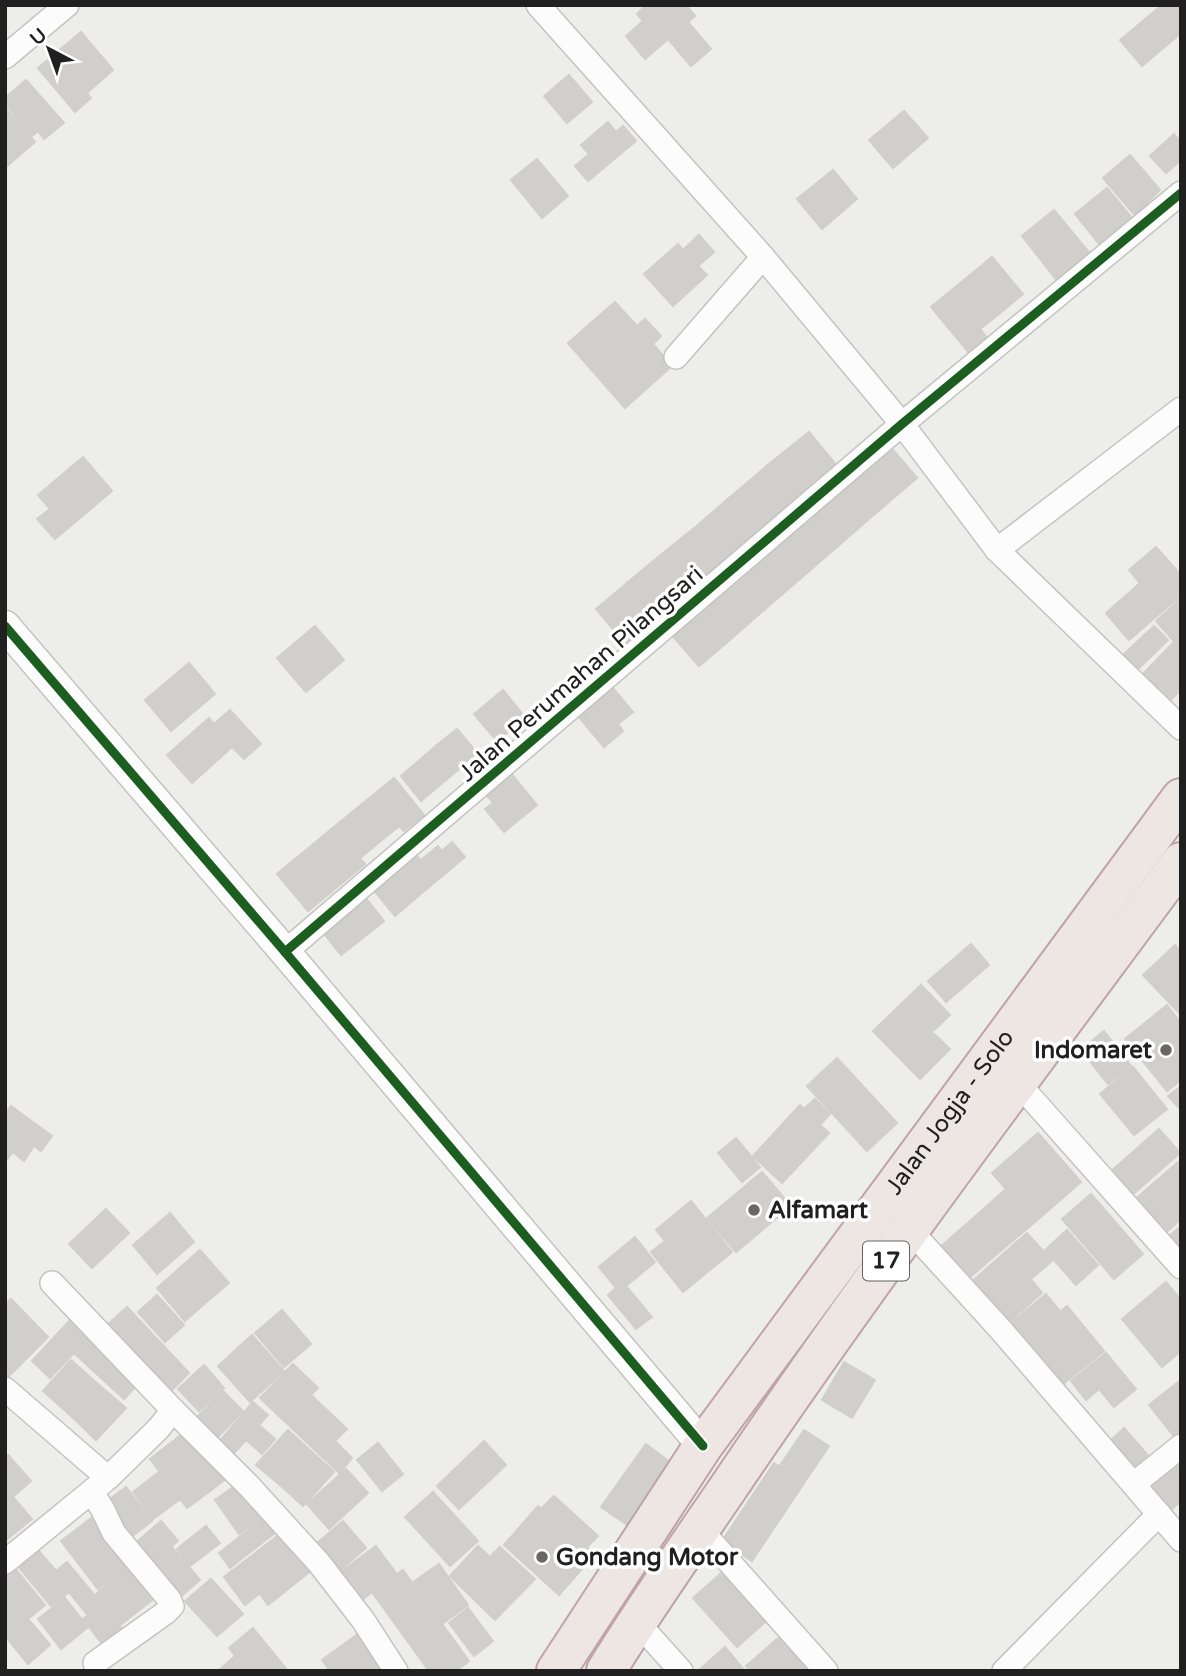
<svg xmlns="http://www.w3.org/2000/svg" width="1186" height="1676" viewBox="0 0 1186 1676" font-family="'Varela Round',sans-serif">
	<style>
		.building { fill: #d0cfcc; stroke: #d0cfcb; stroke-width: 2 }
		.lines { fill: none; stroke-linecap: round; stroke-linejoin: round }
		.minor-casing { stroke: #c3c3c1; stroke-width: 26 }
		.tertiary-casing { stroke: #c3c3c1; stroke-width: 33 }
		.trunk-casing { stroke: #bfa3a8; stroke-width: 42 }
		.minor { stroke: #fcfcfc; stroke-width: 23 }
		.tertiary { stroke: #fcfcfc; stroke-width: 30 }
		.trunk { stroke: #ede6e3; stroke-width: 38 }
		.cycleway-casing { stroke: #fff; stroke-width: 13 }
		.cycleway { stroke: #1b5e20; stroke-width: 9 }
		.poi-dot { fill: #686866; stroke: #fff; stroke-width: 2.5 }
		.labels { text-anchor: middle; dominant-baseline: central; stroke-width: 7; stroke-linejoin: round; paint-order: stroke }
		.shield { fill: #fff; stroke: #636363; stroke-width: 2 }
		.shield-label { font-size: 23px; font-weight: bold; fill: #202020 }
		.street-label { font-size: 24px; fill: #202020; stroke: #fff }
		.poi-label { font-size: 24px; font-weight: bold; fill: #202020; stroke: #fff; text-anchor: start }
	</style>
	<rect width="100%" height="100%" fill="#edede9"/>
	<g class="building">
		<path d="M646 5H686L695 16 688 22 711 49 691 66 668 39 645 59 626 36 643 21 637 14Z"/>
		<path d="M1162 5H1181V33L1142 66 1120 40Z"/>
		<path d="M81 32 113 70 87 93 91 98 75 112 38 68Z"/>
		<path d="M569 75 592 102 567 123 544 96Z"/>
		<path d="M26 80 64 123 44 139 38 131 32 136 5 104V98Z"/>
		<path d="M5 108 35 142 6 167 5 165Z"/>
		<path d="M904 111 928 138 893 168 869 140Z"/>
		<path d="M608 122 616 132 623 126 636 141 588 181 575 166 589 154 581 145Z"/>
		<path d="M1174 134 1181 142V160L1166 173 1150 156Z"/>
		<path d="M1130 155 1160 190 1147 203 1153 210 1140 221 1103 178Z"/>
		<path d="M537 159 568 196 542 218 511 180Z"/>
		<path d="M833 170 857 199 822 229 797 199Z"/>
		<path d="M1107 188 1132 218 1100 245 1075 214Z"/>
		<path d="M1054 210 1092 256 1059 283 1022 236Z"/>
		<path d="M699 235 714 252 698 266 707 275 673 306 644 274 678 244 683 250Z"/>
		<path d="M992 257 1023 294 1000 313 969 276Z"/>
		<path d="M969 276 1000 313 980 329 988 339 970 354 931 307Z"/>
		<path d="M615 302 637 326 645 319 661 336 653 344 672 366 625 408 568 343Z"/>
		<path d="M809 432 838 467 797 500 768 465Z"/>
		<path d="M888 444 917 478 876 513 847 479Z"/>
		<path d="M83 457 112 491 55 539 37 519 50 509 38 495Z"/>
		<path d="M768 465 797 500 758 533 729 498Z"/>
		<path d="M847 479 876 513 838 546 809 513Z"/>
		<path d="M729 498 758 533 722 563 693 529Z"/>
		<path d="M809 513 838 546 800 579 771 546Z"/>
		<path d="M693 529 722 563 686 592 657 558Z"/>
		<path d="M771 546 800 579 764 610 735 576Z"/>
		<path d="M1156 547 1181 575V595L1129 640 1106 613 1140 583 1129 570Z"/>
		<path d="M657 558 686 592 656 618 627 583Z"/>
		<path d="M735 576 764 610 724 645 695 612Z"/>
		<path d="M627 583 656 618 625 643 596 609Z"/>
		<path d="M1181 598V647L1180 648 1156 621Z"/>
		<path d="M695 612 724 645 699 666 670 633Z"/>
		<path d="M315 626 344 660 306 692 277 658Z"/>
		<path d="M1154 626 1168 640 1138 669 1124 654Z"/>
		<path d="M1173 643 1181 651V689L1169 702 1142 675Z"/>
		<path d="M189 663 215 694 171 731 145 700Z"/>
		<path d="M612 687 633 712 618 724 623 731 604 747 577 715Z"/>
		<path d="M503 690 526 718 497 741 474 714Z"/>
		<path d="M230 710 261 744 244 759 232 747 192 783 167 755 209 718 214 724Z"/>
		<path d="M457 729 477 753 458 770 437 745Z"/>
		<path d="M437 745 458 770 421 801 401 776Z"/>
		<path d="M509 771 537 805 504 832 485 809 493 803 484 792Z"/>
		<path d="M394 778 424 815 404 831 399 826 360 858 334 827Z"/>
		<path d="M334 827 365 864 308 911 277 874Z"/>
		<path d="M452 842 465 857 423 892 401 865 415 854 421 860 438 846 442 851Z"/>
		<path d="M401 865 423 892 395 916 373 889Z"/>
		<path d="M365 897 384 921 341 955 322 931Z"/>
		<path d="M971 944 989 965 946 1002 928 981Z"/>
		<path d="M1175 945 1181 952V991L1155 964Z"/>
		<path d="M1155 964 1181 991V1015L1143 975Z"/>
		<path d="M921 985 950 1015 932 1032 950 1049 920 1079 873 1031Z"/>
		<path d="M1167 1005 1181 1023V1080L1167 1091 1125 1039Z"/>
		<path d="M1104 1031 1131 1066 1108 1084 1081 1050Z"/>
		<path d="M837 1058 897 1123 867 1151 807 1086Z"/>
		<path d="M1133 1067 1167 1109 1134 1135 1100 1094Z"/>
		<path d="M1181 1086V1110L1168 1096Z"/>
		<path d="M815 1099 830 1114 820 1125 829 1133 782 1183 753 1156 800 1105 804 1109Z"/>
		<path d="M11 1106 52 1136 41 1151 34 1146 24 1161 13 1152 5 1162V1114Z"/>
		<path d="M1159 1129 1180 1153 1131 1196 1110 1172Z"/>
		<path d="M1038 1133 1081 1182 1035 1222 992 1173Z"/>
		<path d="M736 1138 760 1167 742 1182 718 1153Z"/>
		<path d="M1178 1162 1181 1165V1219L1163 1235 1133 1201Z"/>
		<path d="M762 1172 791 1206 736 1252 707 1218Z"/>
		<path d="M1006 1189 1035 1222 991 1259 963 1227Z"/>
		<path d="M1091 1194 1143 1254 1114 1279 1062 1219Z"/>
		<path d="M691 1201 732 1252 683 1292 651 1252 665 1241 656 1230Z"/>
		<path d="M106 1209 129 1233 92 1268 69 1244Z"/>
		<path d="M170 1213 194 1242 157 1274 133 1245Z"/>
		<path d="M1181 1226V1252L1168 1237Z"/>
		<path d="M963 1227 991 1259 967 1280 939 1248Z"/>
		<path d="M1067 1230 1098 1265 1076 1285 1045 1250Z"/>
		<path d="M1027 1233 1052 1261 1031 1279 1042 1293 1006 1325 970 1283Z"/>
		<path d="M635 1237 655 1262 626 1286 652 1317 636 1329 608 1295 616 1288 599 1267Z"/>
		<path d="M200 1250 229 1283 210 1299 182 1266Z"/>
		<path d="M182 1266 210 1299 185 1321 157 1288Z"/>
		<path d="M1166 1282 1181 1300V1351L1162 1367 1122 1319Z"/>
		<path d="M1046 1294 1059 1310 1023 1340 1010 1324Z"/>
		<path d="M157 1295 184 1325 165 1342 138 1312Z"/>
		<path d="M11 1299 48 1337 9 1376 5 1371V1304Z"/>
		<path d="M1067 1306 1104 1351 1063 1384 1026 1340Z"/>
		<path d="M127 1307 175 1358 155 1377 106 1326Z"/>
		<path d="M282 1310 311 1344 284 1367 255 1333Z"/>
		<path d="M72 1318 140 1382 124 1399 74 1353 50 1378 32 1361Z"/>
		<path d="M252 1335 284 1371 250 1402 218 1366Z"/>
		<path d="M1106 1353 1136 1389 1114 1407 1099 1389 1086 1400 1071 1381Z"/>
		<path d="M175 1358 189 1373 169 1393 155 1377Z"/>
		<path d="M71 1360 98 1384 70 1415 43 1391Z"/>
		<path d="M844 1362 875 1380 852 1418 822 1400Z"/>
		<path d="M293 1364 318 1388 311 1395 347 1429 335 1441 352 1458 339 1473 260 1398Z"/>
		<path d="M204 1365 224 1388 199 1411 178 1389Z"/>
		<path d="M1178 1382 1181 1385V1436L1176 1439 1149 1405Z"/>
		<path d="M98 1384 126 1408 96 1440 70 1415Z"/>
		<path d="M223 1391 243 1411 217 1438 196 1418Z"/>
		<path d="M253 1402 268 1415 259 1425 275 1439 262 1454 246 1440 233 1454 219 1442Z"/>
		<path d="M1124 1428 1151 1459 1136 1472 1110 1441Z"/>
		<path d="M288 1430 311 1451 280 1485 256 1465Z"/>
		<path d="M804 1430 829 1446 804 1483 779 1467Z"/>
		<path d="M186 1431 224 1480 210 1491 172 1442Z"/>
		<path d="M484 1441 506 1465 459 1509 437 1486Z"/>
		<path d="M172 1442 210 1491 187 1508 150 1459Z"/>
		<path d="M378 1443 403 1474 382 1491 357 1460Z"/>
		<path d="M646 1444 670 1462 626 1524 601 1507Z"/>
		<path d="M311 1451 334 1472 303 1506 280 1485Z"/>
		<path d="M8 1455 31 1481 13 1497 32 1519 5 1541V1457Z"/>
		<path d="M1172 1459 1181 1469V1501L1172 1509 1148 1480Z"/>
		<path d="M774 1463 804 1483 780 1519 750 1499Z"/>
		<path d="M346 1469 368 1493 329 1529 307 1504Z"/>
		<path d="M159 1472 179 1500 153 1519 133 1492Z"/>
		<path d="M239 1483 263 1517 239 1534 215 1500Z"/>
		<path d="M126 1487 152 1521 127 1540 102 1505Z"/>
		<path d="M433 1492 478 1541 450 1566 405 1517Z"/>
		<path d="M554 1496 598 1536 587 1547 595 1554 559 1595 504 1545 538 1506 541 1509Z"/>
		<path d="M750 1499 780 1519 752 1561 722 1541Z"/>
		<path d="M94 1516 131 1564 98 1589 61 1541Z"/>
		<path d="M265 1517 277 1531 230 1568 219 1553Z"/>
		<path d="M161 1521 178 1541 149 1565 132 1546Z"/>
		<path d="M343 1521 366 1548 339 1571 316 1544Z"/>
		<path d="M206 1526 220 1543 190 1566 177 1549Z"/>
		<path d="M284 1531 313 1569 268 1605 260 1594 288 1572 267 1544Z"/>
		<path d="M32 1543 56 1571 67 1562 101 1603 87 1614 69 1592 51 1606 12 1559Z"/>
		<path d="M267 1544 288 1572 245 1605 224 1577Z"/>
		<path d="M171 1546 200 1580 178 1599 149 1565Z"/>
		<path d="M376 1546 396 1573 363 1599 342 1571Z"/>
		<path d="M478 1546 490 1557 500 1547 535 1579 495 1620 450 1576Z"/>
		<path d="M136 1562 160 1594 120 1625 96 1594Z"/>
		<path d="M439 1564 468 1605 442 1624 412 1583Z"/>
		<path d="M13 1566 45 1605 28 1619 50 1645 28 1664 5 1636V1573Z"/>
		<path d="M728 1567 772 1616 737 1647 693 1598Z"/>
		<path d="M403 1570 469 1661 456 1671H429L372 1592Z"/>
		<path d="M211 1579 243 1614 217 1636 185 1601Z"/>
		<path d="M65 1598 88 1627 61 1649 38 1619Z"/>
		<path d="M103 1604 126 1634 106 1649 83 1619Z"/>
		<path d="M468 1608 493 1641 474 1656 449 1623Z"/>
		<path d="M253 1628 288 1671H247L229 1648Z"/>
		<path d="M785 1632 818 1671H750L746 1666Z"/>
		<path d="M358 1634 384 1671H330L322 1660Z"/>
		<path d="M725 1647 745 1671H698Z"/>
		<path d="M234 1657 246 1671H218Z"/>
	</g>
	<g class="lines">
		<defs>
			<g id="minor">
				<path d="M538 5 763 257 902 424 997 550 1181 728"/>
				<path d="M5 57 67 5"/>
				<path d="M676 357 763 257"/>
				<path d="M997 550 1181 409"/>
				<path d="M285 952 902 424 1181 193"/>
				<path d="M1017 1082 1181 1267"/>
				<path d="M909 1229 1001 1330 1181 1540"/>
				<path d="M52 1283 173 1410 249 1486 319 1563 363 1620 396 1671"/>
				<path d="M5 1389 108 1478 159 1428 173 1410"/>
				<path d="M1134 1484 1181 1446"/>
				<path d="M92 1492 103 1510 114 1533 169 1599 172 1606 165 1613 95 1663"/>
				<path d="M700 1529 826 1671"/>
				<path d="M5 1562 103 1482"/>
				<path d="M636 1621 681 1671"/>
				<path d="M1004 1671 1159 1514"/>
			</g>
			<path id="tertiary" d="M5 626 285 952 703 1446"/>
			<g id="trunk">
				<path id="s1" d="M556 1671 703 1446 1181 798"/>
				<path d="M606 1671C644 1609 685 1551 726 1491 871 1276 1027 1070 1181 862"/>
			</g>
		</defs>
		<use href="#minor" class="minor-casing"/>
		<use href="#tertiary" class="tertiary-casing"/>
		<use href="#trunk" class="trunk-casing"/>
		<use href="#minor" class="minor"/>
		<use href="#tertiary" class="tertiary"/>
		<use href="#trunk" class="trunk"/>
		<defs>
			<g id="cycleway">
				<path d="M5 626 285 952 703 1446"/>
				<path d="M285 952 902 424 1181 193"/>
			</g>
		</defs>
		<use href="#cycleway" class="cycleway-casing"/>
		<use href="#cycleway" class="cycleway"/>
	</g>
	<g class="poi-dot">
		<circle cx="1166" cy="1050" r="7"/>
		<circle cx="754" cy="1210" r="7"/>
		<circle cx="542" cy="1557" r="7"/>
	</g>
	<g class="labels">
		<rect class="shield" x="863" y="1241.5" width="46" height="39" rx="5"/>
		<g class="shield-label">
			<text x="886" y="1261">17</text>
		</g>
		<g class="street-label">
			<text transform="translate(581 674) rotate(-41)">Jalan Perumahan Pilangsari</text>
			<text stroke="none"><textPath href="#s1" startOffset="684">Jalan Jogja - Solo</textPath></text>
		</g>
		<g class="poi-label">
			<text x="1152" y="1050" text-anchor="end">Indomaret</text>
			<text x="768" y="1210">Alfamart</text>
			<text x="556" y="1557">Gondang Motor</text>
		</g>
	</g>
	<rect width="1186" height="1676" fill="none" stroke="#202020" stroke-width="14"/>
	<g transform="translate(49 49) rotate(319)" stroke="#ffffff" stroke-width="5" paint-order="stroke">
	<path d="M0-5L12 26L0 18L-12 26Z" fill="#202020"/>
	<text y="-10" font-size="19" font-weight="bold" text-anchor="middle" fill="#202020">U</text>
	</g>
</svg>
